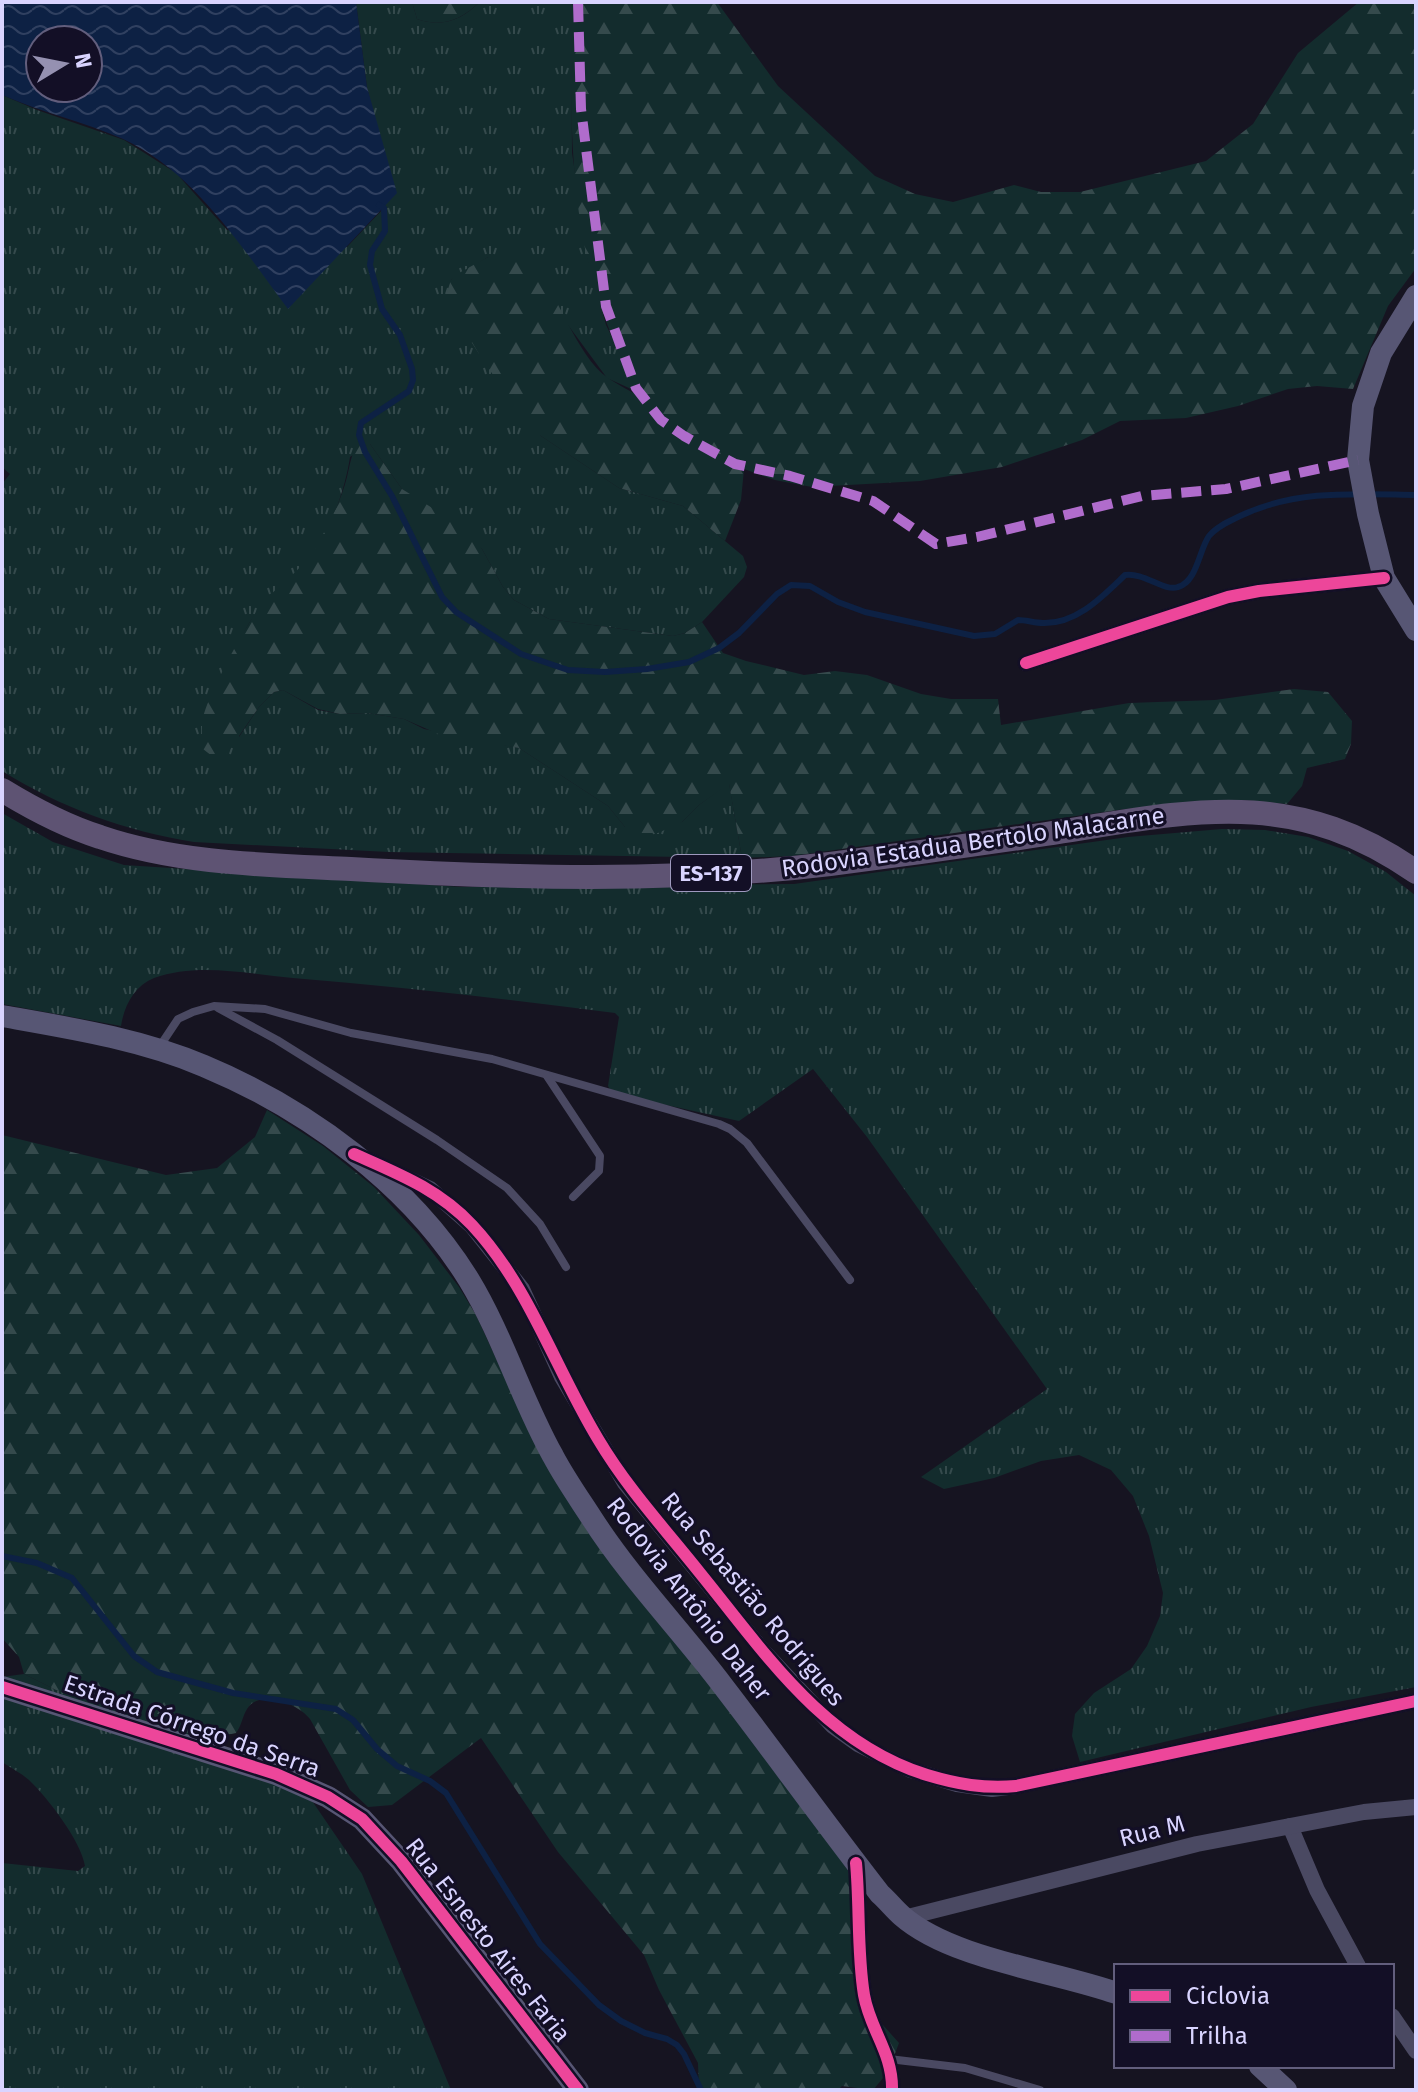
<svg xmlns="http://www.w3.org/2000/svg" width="1418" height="2092" viewBox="0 0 1418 2092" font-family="'Fira Sans',sans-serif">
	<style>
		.grass { fill: url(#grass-tufts) }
		.forest { fill: url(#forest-firs) }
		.water { fill: url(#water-waves); fill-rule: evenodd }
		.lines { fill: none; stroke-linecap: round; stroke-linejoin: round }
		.stream { stroke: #0d2144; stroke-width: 6 }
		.lane { stroke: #4a4962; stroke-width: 8 }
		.street { stroke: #4a4962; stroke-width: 16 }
		.secondary { stroke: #575674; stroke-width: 22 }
		.primary { stroke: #5e5373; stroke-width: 24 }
		.quiet { stroke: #b06ccc; stroke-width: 10; stroke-dasharray: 20 10; stroke-linecap: butt }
		.cycleway-casing { stroke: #130f26; stroke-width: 17 }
		.cycleway { stroke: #ed469a; stroke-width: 12 }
		.labels { text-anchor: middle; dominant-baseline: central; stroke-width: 6; stroke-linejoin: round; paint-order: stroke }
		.shield { fill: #130f26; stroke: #9e99be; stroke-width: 2 }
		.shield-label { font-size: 22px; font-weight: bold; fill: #d9d4ff }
		.street-label { font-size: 24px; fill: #d9d4ff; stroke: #130f26 }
	</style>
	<defs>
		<pattern id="grass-tufts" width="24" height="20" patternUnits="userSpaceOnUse" patternTransform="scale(2)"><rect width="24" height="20" fill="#132c2d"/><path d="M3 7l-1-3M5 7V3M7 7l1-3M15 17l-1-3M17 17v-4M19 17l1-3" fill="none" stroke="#354a4c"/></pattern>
		<pattern id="forest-firs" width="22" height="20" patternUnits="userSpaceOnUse" patternTransform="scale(2)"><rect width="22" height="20" fill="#132c2d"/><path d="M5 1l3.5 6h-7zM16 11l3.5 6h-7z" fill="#354a4c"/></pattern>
		<pattern id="water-waves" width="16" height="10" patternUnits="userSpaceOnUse" patternTransform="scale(2)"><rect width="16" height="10" fill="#0d2144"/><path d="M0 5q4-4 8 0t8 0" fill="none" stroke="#304060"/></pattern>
	</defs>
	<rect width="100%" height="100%" fill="#161421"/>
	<g class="grass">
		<path d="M356 2H412L417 19C443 28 461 20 480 2H571L572 153 588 260 606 325 642 399 629 388 607 378 568 325 488 257 451 280 541 436 619 488 683 506 743 556 747 567 744 577 702 622 685 633 673 636 549 619 514 600 503 587 482 549 402 489 370 444 350 457C345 491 328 538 305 565 281 594 252 605 239 645 234 659 239 718 239 737L259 707 274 692 283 690 318 710 340 714 367 713 404 719 424 729 519 748 608 806 625 827 682 822 699 805 729 783 742 858 389 852 194 842C125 831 62 808 2 771V484L10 474 2 467V95L37 110 124 140 176 173 227 230 347 247 384 208 379 136 367 87Z"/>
		<path d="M2 813 53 842 124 865 461 887 794 884 1128 837 1222 829 1265 830 1308 837 1348 851 1386 872 1416 896V1687L1311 1707 1080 1762 1072 1736 1075 1714 1094 1693 1131 1669 1147 1646 1160 1616 1163 1593 1149 1536 1133 1496 1111 1470 1079 1455 1041 1461 994 1478 944 1489 921 1477 1047 1389 867 1137 813 1069 739 1121 612 1093 608 1086 619 1017 615 1013C508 999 401 987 293 978 249 974 197 962 154 978 134 986 124 1006 121 1026L2 1004Z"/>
		<path d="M24 1674 56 1690 209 1739 207 1755 308 1795 362 1874 451 2090H2V1863L78 1871 85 1866C81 1841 48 1798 29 1780 21 1773 11 1768 2 1762V1677Z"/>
	</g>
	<g class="forest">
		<path d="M412 2H480C460 20 443 28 417 19Z"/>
		<path d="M571 2H717L778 86 875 176 915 194 953 202 1014 185 1041 192H1080L1206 161 1253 124 1298 53 1359 2H1416V268L1388 306 1353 389 1317 386 1288 389 1238 406 1186 418 1120 421 1082 440 1002 467 920 481 812 487 775 480 744 469 741 500 725 541 683 506 619 488 541 436 516 410 451 311 446 295 451 280 459 273 488 257 530 261C558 292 576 356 608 378 618 385 631 391 640 397 621 358 603 320 592 278 568 188 571 94 571 2Z"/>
		<path d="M358 443 370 444 402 489 461 526 482 549 503 587 514 600 549 619 673 636 685 633 702 622 723 653 746 661 804 675 835 671 867 675 921 694 951 699H998L1001 725 1129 703 1215 700 1294 689 1328 692 1352 721 1351 744 1345 759 1307 768 1302 786 1287 804 1243 800 1125 809 792 856 742 858 729 784 699 805 682 822 658 833H641L625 827 608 806 519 748 443 736 404 719 367 713 340 714 318 709 283 690 274 692 259 707 224 758 212 756 203 749C202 738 201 728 203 718 207 697 248 620 263 603 281 582 303 570 317 545 329 524 341 501 347 477 350 464 351 455 358 443Z"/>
		<path d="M267 1110 323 1146 374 1187 419 1235 459 1287 476 1315 529 1430 849 1866 873 2014 899 2043 888 2072 873 2090 842 2086 838 2090H699L698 2063 659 1990 644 1955 558 1852 481 1738 392 1805 368 1807 350 1790 310 1719C299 1704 259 1688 247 1709 242 1717 242 1725 236 1733L209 1739 194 1735 56 1690 24 1674 19 1657 2 1638V1135L166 1175 217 1168 255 1137Z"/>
	</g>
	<path class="water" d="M2 2H356L367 87 397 193 288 309C242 248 195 172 123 139 84 122 41 112 2 95ZM40 40H88V88H40Z"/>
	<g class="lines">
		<g class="stream">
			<path d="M379 205 384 208 385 231 372 251 370 265 382 309 400 335 412 369 413 380 409 391 361 423 359 435 365 452 392 496 442 597 456 612 521 654 568 670 605 672 647 669 689 662 719 648 739 633 777 594 791 585 810 586 838 602 865 612 974 636 995 634 1018 620C1026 620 1035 623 1043 623 1077 624 1103 596 1125 575 1144 572 1164 592 1178 587 1197 582 1199 550 1209 536 1217 526 1230 521 1240 516 1297 489 1355 494 1416 495"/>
			<path d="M2 1556 37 1563 72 1578 134 1656 157 1672 233 1693 336 1709 353 1720 377 1749 397 1766 430 1781 446 1793 540 1944 599 2005 621 2021 645 2033 667 2039 677 2045 684 2054 701 2090"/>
		</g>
		<g class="lane">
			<path d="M218 1008 277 1040 437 1140 507 1188 540 1224 566 1267"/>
			<path d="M158 1049 178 1019 193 1012 214 1006 265 1009 351 1033 492 1059 719 1124 730 1129 747 1143 850 1280"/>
			<path d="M547 1076 600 1156 599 1171 573 1197"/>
			<path d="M889 2059 965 2068 1040 2090"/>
		</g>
		<g class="street">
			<path d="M1026 663 1228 597 1259 591 1384 578"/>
			<path d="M370 1161 430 1189 472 1226 522 1289 562 1377 625 1483 763 1651 833 1726 858 1744 911 1770 957 1784 992 1789 1016 1786 1416 1701"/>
			<path d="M1290 1826 1317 1890 1358 1966"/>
			<path d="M856 1863C860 1906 857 1952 864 1995 870 2030 893 2053 892 2090"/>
			<path d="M904 1918 1197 1844 1364 1812 1416 1807"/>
			<path d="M1392 2016 1416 2051"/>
		</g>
		<g class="secondary">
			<path d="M1416 296 1381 353 1363 406 1358 460 1368 514 1384 578 1416 630"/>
			<path d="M2 1016C70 1028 140 1039 204 1066 307 1109 410 1184 469 1280 503 1336 521 1399 553 1456 564 1477 578 1497 591 1517 630 1578 680 1629 723 1686 776 1755 827 1826 880 1894 888 1901 894 1909 902 1916 951 1959 1054 1971 1116 1993"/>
			<path d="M2 1687 276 1774 328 1797 362 1819 401 1861 578 2090"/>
			<path d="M1260 2066 1286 2090"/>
		</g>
		<path class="primary" d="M2 790C33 809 65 826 100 837 179 864 268 865 351 869 510 878 672 883 830 864 902 855 974 845 1046 834 1187 812 1290 784 1416 872"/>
		<path class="quiet" d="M578 2 581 109 606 306 636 388 661 420 684 436 735 464 790 476 873 501 936 544 977 537 1142 496 1226 489 1358 460"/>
		<defs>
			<g id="cycleway">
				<path d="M1026 663 1228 597 1259 591 1384 578"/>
				<path d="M354 1154C399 1174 438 1189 472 1225 529 1286 555 1368 598 1439 627 1488 665 1529 700 1573 765 1653 824 1743 927 1775 957 1784 984 1789 1016 1786L1416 1701"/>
				<path d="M2 1687 276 1774 328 1797 362 1819 401 1861 578 2090"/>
				<path d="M856 1863C860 1906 857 1952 864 1995 870 2030 893 2053 892 2090"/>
			</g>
		</defs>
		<use href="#cycleway" class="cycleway-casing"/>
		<use href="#cycleway" class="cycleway"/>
	</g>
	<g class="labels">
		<rect class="shield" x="671" y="855" width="80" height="36" rx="6"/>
		<g class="shield-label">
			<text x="711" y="873">ES-137</text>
		</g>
		<g class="street-label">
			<text transform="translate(973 842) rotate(-8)">Rodovia Estadua Bertolo Malacarne</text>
			<text transform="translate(689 1599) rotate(52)">Rodovia Antônio Daher</text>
			<text transform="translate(753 1599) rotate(50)">Rua Sebastião Rodrigues</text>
			<text transform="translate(192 1726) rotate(19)">Estrada Córrego da Serra</text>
			<text transform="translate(1152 1831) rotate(-14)">Rua M</text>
			<text transform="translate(488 1940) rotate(52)">Rua Esnesto Aires Faria</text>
		</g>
	</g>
	<rect width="1418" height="2092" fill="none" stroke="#d9d4ff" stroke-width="8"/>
	<rect x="1114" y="1964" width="280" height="104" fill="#130f26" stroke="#625e7d" stroke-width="2"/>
	<rect x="1130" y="1990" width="40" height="12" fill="#ed469a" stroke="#625e7d" stroke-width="2"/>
	<text x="1186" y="2004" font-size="24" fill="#d9d4ff">Ciclovia</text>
	<rect x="1130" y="2030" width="40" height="12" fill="#b06ccc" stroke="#625e7d" stroke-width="2"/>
	<text x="1186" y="2044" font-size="24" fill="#d9d4ff">Trilha</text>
	<g transform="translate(64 64) rotate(80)"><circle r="38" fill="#130f26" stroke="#625e7d" stroke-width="2"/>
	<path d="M0-6L14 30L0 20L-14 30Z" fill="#9591b1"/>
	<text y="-12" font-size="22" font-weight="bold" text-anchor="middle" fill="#d9d4ff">N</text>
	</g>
</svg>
